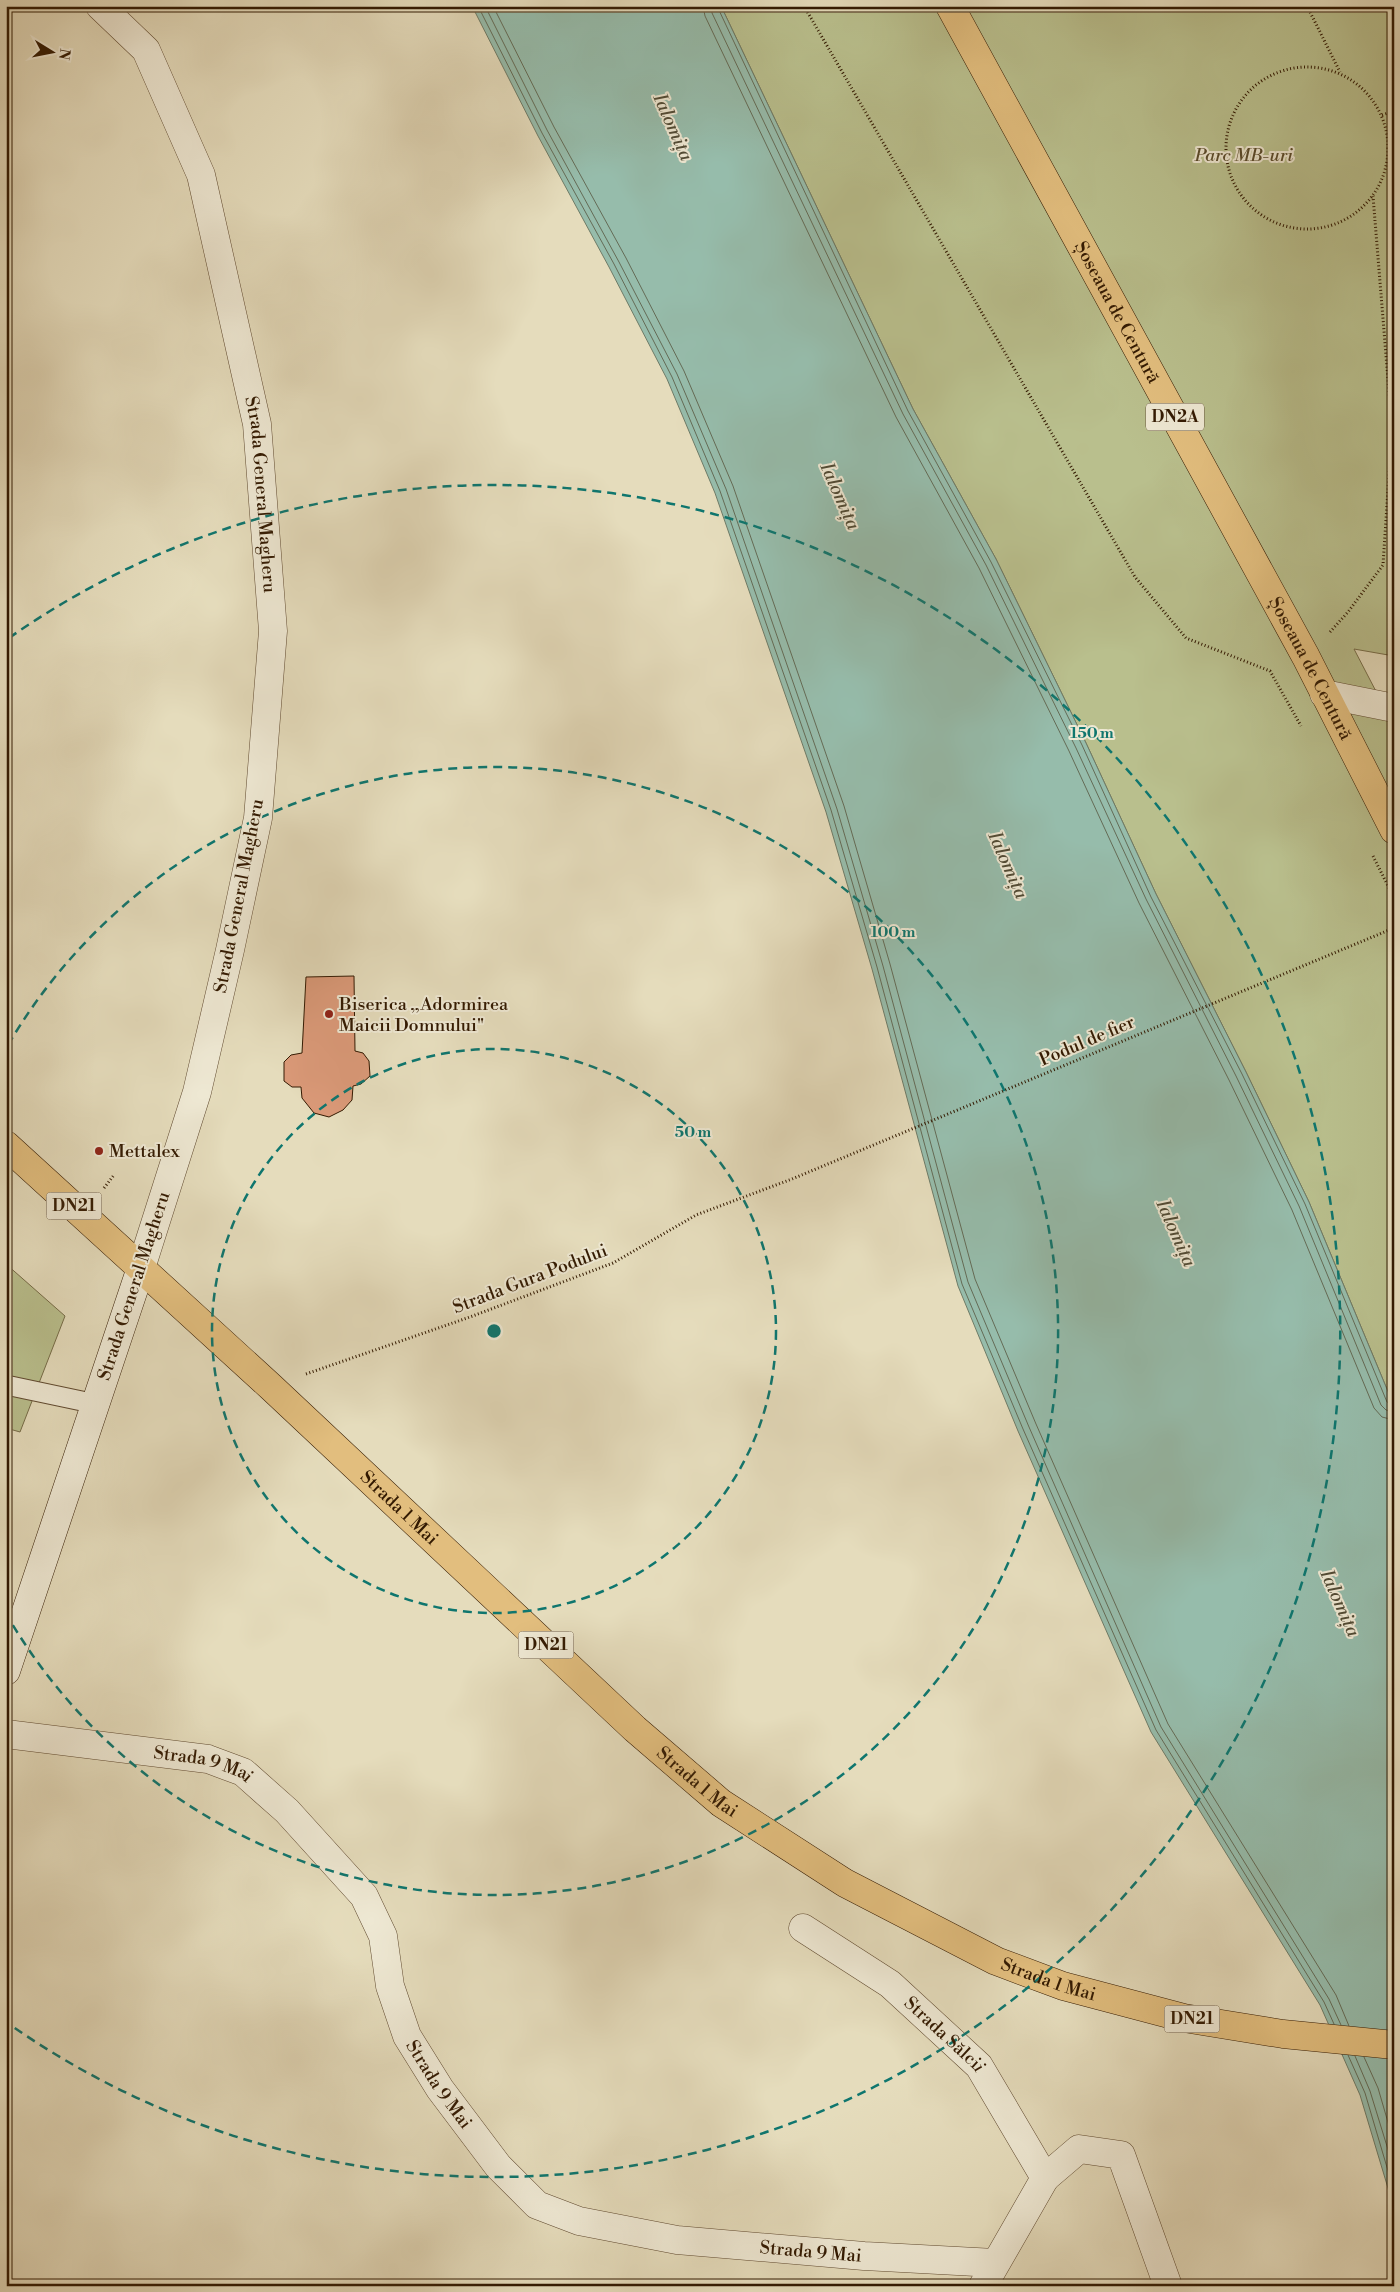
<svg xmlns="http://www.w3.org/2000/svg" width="1400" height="2292" viewBox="0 0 1400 2292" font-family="'Libre Bodoni',serif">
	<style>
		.green { fill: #b9bf8d; stroke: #766c48 }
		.water { fill: #96bcab; stroke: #6e7b67 }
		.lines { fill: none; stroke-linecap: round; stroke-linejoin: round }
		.shore { stroke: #646b56; stroke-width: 1 }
		.building { fill: #da9978; stroke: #331a02 }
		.service-casing { stroke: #604a30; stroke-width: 21 }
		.minor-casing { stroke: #604a30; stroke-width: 29 }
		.secondary-casing { stroke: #331a02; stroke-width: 29 }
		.primary-casing { stroke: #331a02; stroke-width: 29 }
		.trunk-casing { stroke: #331a02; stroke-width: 29 }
		.path { stroke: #331a02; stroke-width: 3; stroke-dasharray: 1 2.5; stroke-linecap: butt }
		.service { stroke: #eee8d3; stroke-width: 19 }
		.minor { stroke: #eee8d3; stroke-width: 28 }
		.secondary { stroke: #eee8d3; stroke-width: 28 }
		.primary { stroke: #e2be7e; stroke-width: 28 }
		.trunk { stroke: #e2be7e; stroke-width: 28 }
		.ring { fill: none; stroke: #0f766e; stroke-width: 2.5; stroke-dasharray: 9 6 }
		.poi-dot { fill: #8f2418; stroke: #eee8d3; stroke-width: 2 }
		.labels { text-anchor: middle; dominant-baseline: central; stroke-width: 4; stroke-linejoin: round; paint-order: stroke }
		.shield { fill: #eee8d3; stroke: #6b5841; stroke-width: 1 }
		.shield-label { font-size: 16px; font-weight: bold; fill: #331a02 }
		.park-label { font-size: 18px; font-style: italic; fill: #5b4c2c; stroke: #eee8d3 }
		.street-label { font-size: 18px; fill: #331a02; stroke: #eee8d3 }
		.poi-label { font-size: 18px; fill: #331a02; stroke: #eee8d3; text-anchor: start }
		.water-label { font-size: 19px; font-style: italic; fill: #514b35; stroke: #eee8d3 }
		.centre { fill: #0f766e; stroke: #eee8d3; stroke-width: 2.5 }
		.ring-label { font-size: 15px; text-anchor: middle; font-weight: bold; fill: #0f766e; stroke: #eee8d3; stroke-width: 4; stroke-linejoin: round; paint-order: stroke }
	</style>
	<rect width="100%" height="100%" fill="#e5dcbc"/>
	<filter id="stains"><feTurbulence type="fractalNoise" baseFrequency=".004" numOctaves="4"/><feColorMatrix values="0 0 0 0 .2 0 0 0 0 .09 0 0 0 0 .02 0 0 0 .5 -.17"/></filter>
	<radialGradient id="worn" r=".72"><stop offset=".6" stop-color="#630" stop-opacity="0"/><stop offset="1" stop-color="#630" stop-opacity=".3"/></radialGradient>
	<g class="green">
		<path d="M721 6H1394V656L1354 649 1394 726V1406L1309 1202 1246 1072 1156 894 1086 743 996 559 913 409Z"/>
		<path d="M6 1264 65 1316 20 1432 6 1428Z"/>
	</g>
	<path class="water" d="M472 6H721L913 409 996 559 1086 743 1156 894 1246 1072 1309 1202 1394 1406V2208L1360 2095 1320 2005 1151 1732 1018 1431 958 1286 872 969 826 812 715 493 667 379 609 267 538 136Z"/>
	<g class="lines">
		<g class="shore">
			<path d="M478 6 542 133 614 264 672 377 720 491 831 810 877 967 962 1284 1023 1429 1156 1730 1324 2002 1334 2024"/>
			<path d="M485 6 547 130 619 262 677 374 726 489 837 809 883 966 968 1282 1029 1427 1161 1727 1329 1999 1341 2025"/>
			<path d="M493 6 554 127 626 258 684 371 733 486 844 806 890 964 975 1279 1036 1424 1168 1724 1336 1995 1349 2026"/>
			<path d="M703 6 705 16 896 417 979 568 1069 751 1139 903 1229 1080 1292 1210 1374 1408 1382 1417 1394 1420"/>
			<path d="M711 6 712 13 903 414 986 565 1076 748 1146 899 1236 1076 1299 1206 1381 1405 1386 1410 1394 1412"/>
			<path d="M717 6 908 411 991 562 1082 745 1151 897 1242 1074 1305 1204 1387 1402 1394 1406"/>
			<path d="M1348 2055 1365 2093 1394 2191"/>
			<path d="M1355 2056 1370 2091 1394 2169"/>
			<path d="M1364 2057 1378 2088 1394 2143"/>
		</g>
	</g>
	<path class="building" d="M354 976 355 1051 363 1053 369 1061 370 1076 361 1084 353 1086 352 1100 343 1110 329 1117 314 1113 302 1098 301 1087H292L284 1081V1062L291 1055 302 1053 306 977Z"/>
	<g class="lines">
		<defs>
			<path id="service" d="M6 1385 96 1404"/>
			<g id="minor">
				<path id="s1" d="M100 6 146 50 201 175 257 424 273 631 258 818 230 950 197 1092 141 1268"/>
				<path d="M1324 694 1394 708"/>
				<path id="s2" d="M6 1734 208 1759 243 1772 287 1811 364 1896 383 1936 390 1986 407 2036 440 2089 498 2166 537 2205 579 2221 677 2240 864 2256 995 2263"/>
				<path id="s3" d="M803 1928 890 1984 979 2066 1045 2178 983 2286"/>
				<path d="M1045 2178 1079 2149 1121 2155 1168 2286"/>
			</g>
			<path id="secondary" d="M6 1671 141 1268"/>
			<g id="primary">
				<path id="s4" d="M6 1145 271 1387 635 1729 721 1803 845 1883 996 1961 1063 1986 1184 2018 1283 2034 1394 2045"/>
			</g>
			<g id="trunk">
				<path id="s5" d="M950 6 1306 657 1394 830"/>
			</g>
		</defs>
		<use href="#service" class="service-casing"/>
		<use href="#minor" class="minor-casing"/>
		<use href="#secondary" class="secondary-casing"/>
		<use href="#primary" class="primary-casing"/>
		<use href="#trunk" class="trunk-casing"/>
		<g class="path">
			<path d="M804 6 1135 577 1186 638 1270 671 1301 726"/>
			<path d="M1307 6 1340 72"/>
			<circle cx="1307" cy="148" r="81"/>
			<path d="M1382 115 1394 111"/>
			<path d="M1330 632 1348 612 1383 565 1392 429 1373 196"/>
			<path d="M1373 856 1394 898"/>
			<path d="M104 1188 114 1175"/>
			<path d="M306 1374 470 1317 613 1263 696 1215 792 1179 1394 928"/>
		</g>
		<use href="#service" class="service"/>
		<use href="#minor" class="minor"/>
		<use href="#secondary" class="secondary"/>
		<use href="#primary" class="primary"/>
		<use href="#trunk" class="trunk"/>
	</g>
	<g class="ring">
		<circle cx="494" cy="1331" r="282"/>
		<path d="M8 1045A564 564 0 1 1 8 1617"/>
		<path d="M9 638A846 846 0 1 1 9 2024"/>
	</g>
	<g class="poi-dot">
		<circle cx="329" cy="1014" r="5"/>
		<circle cx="99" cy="1151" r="5"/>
	</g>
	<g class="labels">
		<g class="shield">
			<rect x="1146" y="403.5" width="58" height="27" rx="4"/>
			<rect x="46.5" y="1192.5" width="55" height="27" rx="4"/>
			<rect x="518.5" y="1631.5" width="55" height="27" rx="4"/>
			<rect x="1164.5" y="2005.5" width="55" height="27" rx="4"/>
		</g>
		<g class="shield-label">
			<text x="1175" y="417">DN2A</text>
			<text x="74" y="1206">DN21</text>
			<text x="546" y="1645">DN21</text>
			<text x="1192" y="2019">DN21</text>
		</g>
		<g class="park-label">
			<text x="1244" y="155">Parc MB-uri</text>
		</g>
		<g class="street-label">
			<text stroke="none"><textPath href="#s5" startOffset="349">Șoseaua de Centură</textPath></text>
			<text stroke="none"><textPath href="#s1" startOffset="526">Strada General Magheru</textPath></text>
			<text stroke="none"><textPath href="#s5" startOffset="754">Șoseaua de Centură</textPath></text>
			<text transform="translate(239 896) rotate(-79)">Strada General Magheru</text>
			<text transform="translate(1087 1041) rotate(-23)">Podul de fier</text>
			<text transform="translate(530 1279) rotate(-21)">Strada Gura Podului</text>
			<text transform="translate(134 1286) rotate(-72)">Strada General Magheru</text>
			<text stroke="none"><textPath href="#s4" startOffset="535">Strada 1 Mai</textPath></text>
			<text stroke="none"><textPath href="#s2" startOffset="200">Strada 9 Mai</textPath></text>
			<text stroke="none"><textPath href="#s4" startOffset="940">Strada 1 Mai</textPath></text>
			<text stroke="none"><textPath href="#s4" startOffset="1345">Strada 1 Mai</textPath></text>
			<text stroke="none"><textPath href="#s3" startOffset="178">Strada Sălcii</textPath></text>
			<text stroke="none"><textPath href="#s2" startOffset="620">Strada 9 Mai</textPath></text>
			<text stroke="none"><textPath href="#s2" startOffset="1055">Strada 9 Mai</textPath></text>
		</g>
		<g class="poi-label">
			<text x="339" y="1004">Biserica „Adormirea<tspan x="339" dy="21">Maicii Domnului"</tspan></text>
			<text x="109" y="1151">Mettalex</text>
		</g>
		<g class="water-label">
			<text transform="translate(673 127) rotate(66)">Ialomița</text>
			<text transform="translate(840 496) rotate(66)">Ialomița</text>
			<text transform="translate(1008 865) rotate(66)">Ialomița</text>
			<text transform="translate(1176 1233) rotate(66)">Ialomița</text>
			<text transform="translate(1340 1603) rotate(66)">Ialomița</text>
		</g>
	</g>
	<circle cx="494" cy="1331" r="8" class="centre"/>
	<g class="ring-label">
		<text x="1092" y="738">150 m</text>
		<text x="893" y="937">100 m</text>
		<text x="693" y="1137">50 m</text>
	</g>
	<rect width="1400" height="2292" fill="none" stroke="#e5dcbc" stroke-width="25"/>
	<rect x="8" y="8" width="1385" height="2277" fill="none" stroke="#331a02" stroke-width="2.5"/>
	<rect x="12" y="12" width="1375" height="2267" fill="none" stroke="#331a02"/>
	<g transform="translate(52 52) rotate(100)" stroke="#eee8d3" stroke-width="4" paint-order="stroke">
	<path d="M0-4L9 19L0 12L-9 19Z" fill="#331a02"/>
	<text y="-8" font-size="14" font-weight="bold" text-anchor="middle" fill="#331a02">N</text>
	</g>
	<rect width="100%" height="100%" filter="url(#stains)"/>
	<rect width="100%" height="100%" fill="url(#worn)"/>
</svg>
